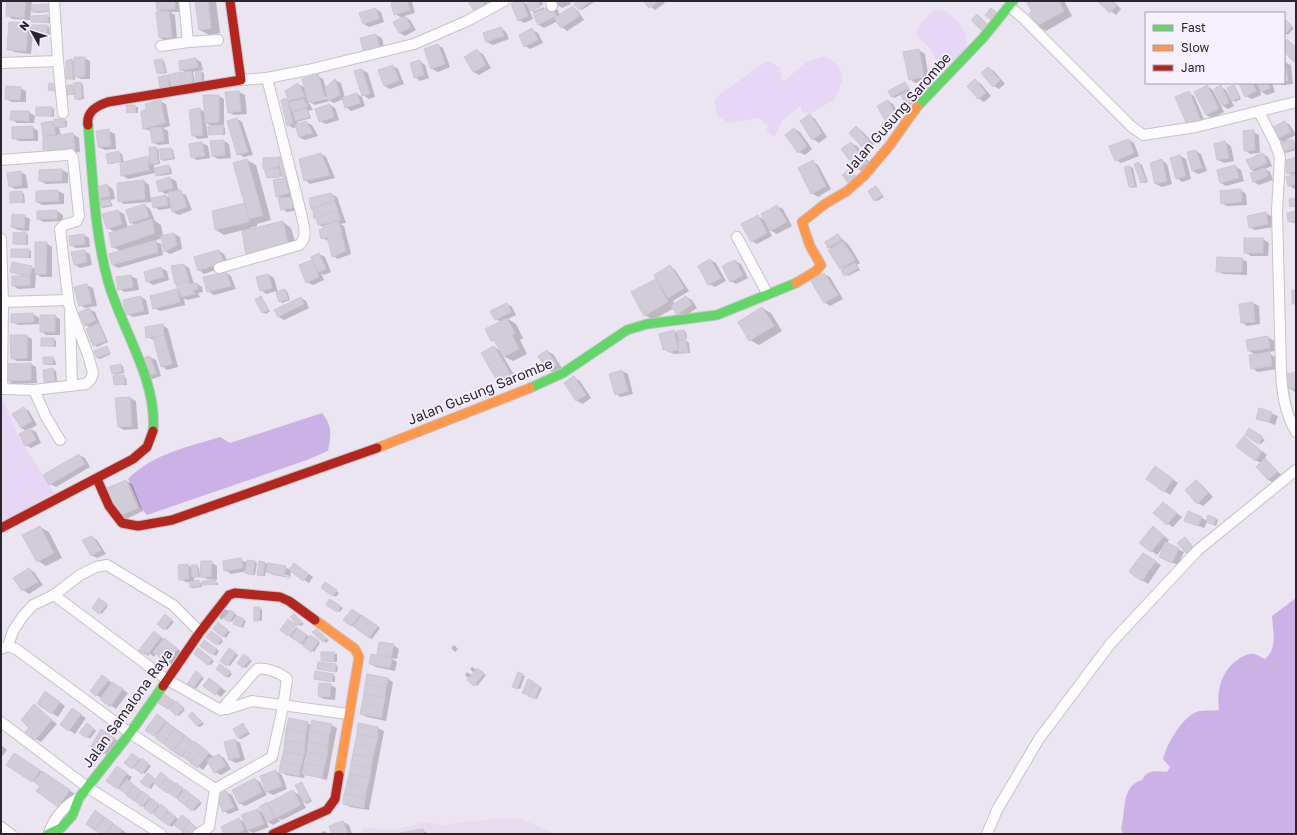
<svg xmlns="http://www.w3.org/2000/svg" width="1297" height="835" viewBox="0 0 1297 835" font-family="'Golos Text',sans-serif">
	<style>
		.built { fill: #e6dbf1 }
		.green { fill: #e6d7f7 }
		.water { fill: #cbb1e5 }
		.shadow { fill: #0003; fill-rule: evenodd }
		.building { fill: #d1ccd7; stroke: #ccc7d2 }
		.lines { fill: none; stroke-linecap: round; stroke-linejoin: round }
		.street-casing { stroke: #c7c2cc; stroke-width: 12 }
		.fast-casing { stroke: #c7c2cc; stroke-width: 11 }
		.slow-casing { stroke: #c7c2cc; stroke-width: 11 }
		.jam-casing { stroke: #c7c2cc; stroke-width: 11 }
		.street { stroke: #fcfbfd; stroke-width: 10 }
		.fast { stroke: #63d668; stroke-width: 9 }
		.slow { stroke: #ff974d; stroke-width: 9 }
		.jam { stroke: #b3261e; stroke-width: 9 }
		.labels { text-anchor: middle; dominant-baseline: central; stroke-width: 3.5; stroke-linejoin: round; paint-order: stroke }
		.street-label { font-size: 14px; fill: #29252e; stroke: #f6effd }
	</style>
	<rect width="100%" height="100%" fill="#ebe5f2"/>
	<path class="built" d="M519 818 556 834H361L362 827 393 830 425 822 442 825 493 819Z"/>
	<g class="green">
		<path d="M935 10C938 10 942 10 944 11 957 15 972 37 965 49 960 56 951 63 944 68L936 61 931 49 916 35C919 24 926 16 935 10Z"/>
		<path d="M825 56 839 66 843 78 835 99 810 114 802 112 801 105 782 121 775 136 770 135 767 131V125L759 118 728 123 717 115 714 101 720 94 767 61 780 67 781 79 785 80 808 61Z"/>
		<path d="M1 394 18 436 55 494 1 523Z"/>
	</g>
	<g class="water">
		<path d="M322 413C333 427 331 434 328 451L307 460 147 515 140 507 128 479C152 454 188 447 220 437L230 443Z"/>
		<path d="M1296 598V834H1123C1120 828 1122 825 1123 819 1125 804 1124 785 1142 780 1147 769 1157 771 1167 772L1170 767 1163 759C1167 744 1183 714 1200 711 1206 710 1212 711 1219 710 1216 689 1222 669 1240 658 1244 656 1248 653 1254 654 1258 655 1262 658 1265 659 1278 648 1273 631 1272 616Z"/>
	</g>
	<g class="shadow">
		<path d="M8 1H32L30 20 12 19 7 15Z"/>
		<path d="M33 1H49V2H35Z"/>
		<path d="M157 1H180L181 12H170L175 15 177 40 165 41 159 37 163 12 158 10Z"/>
		<path d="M196 1H216L220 33 209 35 200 30Z"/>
		<path d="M401 1 412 2 415 13 404 16 410 20 416 30 405 36 400 33 402 18 395 14Z"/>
		<path d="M469 1H486L491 11Z"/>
		<path d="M521 1 527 4 533 19 524 23 519 20Z"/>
		<path d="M528 1H542L543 5 534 9V11L544 7 545 9 552 7 558 10 560 16 573 8 578 11 584 20 567 31 562 27 558 21 544 28 539 25 535 13 531 10Z"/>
		<path d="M555 1H570L571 4 562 8 556 4Z"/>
		<path d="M578 1H593L594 2 582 10 579 9Z"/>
		<path d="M644 1H663L665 3 655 10Z"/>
		<path d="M1033 1H1064L1072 16 1046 31 1038 26 1033 12Z"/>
		<path d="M1099 1H1113L1121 9 1116 15Z"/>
		<path d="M49 5 51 6V12L36 13 33 11Z"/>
		<path d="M376 9 381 12 384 22 369 27 364 24Z"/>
		<path d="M47 16 50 18V23L32 22Z"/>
		<path d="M1285 20 1294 28 1288 35 1284 32Z"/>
		<path d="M28 24 32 26H47L49 27 50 35 33 34 31 54 14 52 8 49Z"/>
		<path d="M501 28 506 32 509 39 493 45 487 42Z"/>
		<path d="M532 30 538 33 543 43 530 49 525 46Z"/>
		<path d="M376 35 382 38 385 52 370 56Z"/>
		<path d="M1287 40 1296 47V62L1284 50V43Z"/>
		<path d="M437 45 443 48 450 67 438 72 432 69 425 50Z"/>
		<path d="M919 50 925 54 929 80 915 83 910 79Z"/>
		<path d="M477 51 483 54 491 68 479 75 474 72 465 58Z"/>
		<path d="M84 58 90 61V79H81L75 76V80L67 78 72 60 75 62Z"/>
		<path d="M196 59 201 62 203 70 200 71 204 73V82L197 81 196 71 193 72 195 83 171 88 159 78 179 73 182 75 186 73 181 70Z"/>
		<path d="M162 60 164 61 167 73 160 74 158 73Z"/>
		<path d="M420 61 425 65 429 78 420 81 415 77Z"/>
		<path d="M1284 62 1291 65 1293 84 1282 85 1278 83H1284Z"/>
		<path d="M393 66 398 69 404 84 390 89 385 86Z"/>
		<path d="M988 68 994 71 1005 84 999 89 994 86Z"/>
		<path d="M362 70 368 73 375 97 369 99 363 95Z"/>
		<path d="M318 76 323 79 326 88 335 80 341 83 345 98 357 94 362 97 365 106 351 111 346 107 343 99 334 103 330 101 315 105 308 101 313 110 308 111 311 118 297 122 298 125 306 122 312 125 318 136 305 140 299 137 296 127 293 128 288 125 287 99 291 102 286 91 298 84 305 88ZM329 96 330 98 312 102V100Z"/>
		<path d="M975 80 981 84 991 96 984 102 978 98Z"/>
		<path d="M81 83 83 85 84 99 78 100 75 95 68 94 72 86 74 87Z"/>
		<path d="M1240 83H1272L1275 92 1267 95 1260 91 1261 95 1252 99 1246 96Z"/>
		<path d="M905 84 910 90 894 98 892 96Z"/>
		<path d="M1207 86 1213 90 1224 112 1212 118 1206 115Z"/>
		<path d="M1234 86 1236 88 1241 99 1235 102 1231 99Z"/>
		<path d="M1221 87 1226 90 1234 106 1228 109 1223 106 1215 89Z"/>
		<path d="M20 88 26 91V102H12L6 99Z"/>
		<path d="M239 92 245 95 247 114 234 115 228 112Z"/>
		<path d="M908 93 914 103 908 106 906 104Z"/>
		<path d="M1189 93 1194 96 1206 124 1194 130Z"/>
		<path d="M219 96 224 99V125H220L225 128V135L209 134 214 127 206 123 208 138 198 139 193 135 200 109 205 113Z"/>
		<path d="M160 101 166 104 170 126 163 128 168 131 169 144 158 145 153 142 151 131 144 129Z"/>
		<path d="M888 101 893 104 902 120 893 125 887 122 879 106Z"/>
		<path d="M330 105 335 108 339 120 326 124 320 121Z"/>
		<path d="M127 106 138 107V113L128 112Z"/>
		<path d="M52 108 54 109V117L37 115Z"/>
		<path d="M12 112H29L35 116 34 123H17L11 119Z"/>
		<path d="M810 116 815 119 827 137 819 143 813 139 801 121Z"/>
		<path d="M237 119 242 122 253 155 244 157 238 154Z"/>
		<path d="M65 120 67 121V127L59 128 61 136 73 134 79 138 80 152 51 155 47 137 43 135 52 122 55 124Z"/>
		<path d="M1285 122 1290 125 1296 135 1286 140 1294 141 1296 150 1286 153 1284 152V142L1277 139Z"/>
		<path d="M32 127 38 131V141H19L13 138Z"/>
		<path d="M856 128 862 131 874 144 868 150 862 147Z"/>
		<path d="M794 129 800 132 812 149 805 155 799 152Z"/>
		<path d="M109 131 115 134 116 149 105 150 99 147Z"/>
		<path d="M1253 132 1259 135 1260 153 1250 154 1245 150Z"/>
		<path d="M1129 140 1134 143 1139 156 1121 163 1116 160Z"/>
		<path d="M224 141 229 144 231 158 218 159 213 156Z"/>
		<path d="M1225 142 1231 146 1234 161 1224 163 1218 160 1215 144Z"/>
		<path d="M202 143 208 146 210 158 197 160 192 157 190 145Z"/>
		<path d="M851 143 857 146 872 166 863 172 858 169Z"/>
		<path d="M156 148 158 149 160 164 154 165 155 173 128 179 122 175 121 162 111 164 109 163 107 155 119 152 122 154 124 163 147 157 151 159Z"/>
		<path d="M171 149 173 150 175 159 164 161 162 159Z"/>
		<path d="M1196 151 1201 154 1207 171 1198 174 1193 171Z"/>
		<path d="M321 154 326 157 335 178 310 184 305 180Z"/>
		<path d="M1263 154 1268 157 1272 166 1265 169 1270 172 1273 180 1259 185 1254 182 1256 172 1251 170Z"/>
		<path d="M1180 156 1186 159 1191 179 1182 182 1177 178Z"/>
		<path d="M277 158 295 178 287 180 290 182 302 210 287 212 282 209 281 199 277 196 282 179 285 178 282 176 271 178 268 177 266 170Z"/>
		<path d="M1296 158V188L1294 189 1289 185 1293 176 1288 173Z"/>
		<path d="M247 160 256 165 271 220 257 224V226L250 228V230L283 222 291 228 297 248 247 255 243 230 224 235 216 230 246 204Z"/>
		<path d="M1162 160 1167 164 1172 184 1162 187 1156 184Z"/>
		<path d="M813 162 818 165 831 189 818 197 812 193Z"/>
		<path d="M1139 164 1142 165 1148 182 1144 183 1142 182Z"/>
		<path d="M169 166 171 168 172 174 160 176 157 175Z"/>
		<path d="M1235 166 1241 170 1244 181 1226 186 1221 183Z"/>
		<path d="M1130 167 1133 168 1137 187 1132 188 1130 187 1125 168Z"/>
		<path d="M62 170 68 173V183L46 184 40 181Z"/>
		<path d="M20 172 26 175 28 188 15 189 10 186Z"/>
		<path d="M170 178 176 181 179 192 186 195 192 210 179 215 173 212 172 208 159 210 154 207 152 199 166 196 170 198 169 193 166 194 160 191Z"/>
		<path d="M144 181 149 185 151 202 124 204 119 201Z"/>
		<path d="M107 185 113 189 115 199 110 200 113 206 103 208 101 207 103 201 98 198Z"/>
		<path d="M876 187 884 197 877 201 874 200Z"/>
		<path d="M1241 190 1246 194 1247 205 1227 206 1222 203Z"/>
		<path d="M58 191 64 194V204L42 205 37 202V192Z"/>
		<path d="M22 192 24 194 25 203 11 202Z"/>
		<path d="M331 194 337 197 346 223 340 224 344 226 351 254 338 259 333 256 329 241 322 238 325 228 319 225 312 208Z"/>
		<path d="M145 205 150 209 155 221 161 225 163 236 174 234 180 237 182 249 170 254 165 251 162 238 154 241 161 244 163 255 118 268 113 265 120 251 113 247 115 232 108 228 118 211 124 214 128 228 136 225 131 223 128 211Z"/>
		<path d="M777 206 783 209 792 226 777 234 768 229 772 236 757 244 752 241 758 216 766 221Z"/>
		<path d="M57 211 63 215V221L44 222 38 219Z"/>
		<path d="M1296 212V222L1292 223 1289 221Z"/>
		<path d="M1266 213 1272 217 1273 227 1255 230 1249 227Z"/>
		<path d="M24 216 30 219 29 231 18 230 12 227Z"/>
		<path d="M25 233 28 235V245L14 244Z"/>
		<path d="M84 235 89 238 90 247 76 248 71 245Z"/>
		<path d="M838 235 849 245 860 263 857 265 860 270 848 276 830 251 832 249 829 247Z"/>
		<path d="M1245 239H1263L1269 243 1268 256H1251L1245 252Z"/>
		<path d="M46 243 52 247V277H41L36 274 35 288 18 289 13 285 23 276 11 272 31 267 36 269Z"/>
		<path d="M28 250 31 251V258L12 257Z"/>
		<path d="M84 251 90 254 92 265 80 268 75 265Z"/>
		<path d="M219 251 224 254 229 265 204 274 199 270Z"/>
		<path d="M319 254 325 257 331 272 324 275 321 273 324 280 313 285 307 282 300 265 314 260Z"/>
		<path d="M1242 259 1247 262V275L1223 274 1217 271Z"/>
		<path d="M710 260 716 263 726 281 715 287 709 284Z"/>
		<path d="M735 261 741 264 748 278 736 284 731 281Z"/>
		<path d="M184 265 189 268 194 284H197L202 287 203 292 198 293 200 297 187 300 184 298 185 305 160 311 154 308 177 290 180 292 176 283Z"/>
		<path d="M670 266 675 270 689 291 673 301 675 305 686 297 692 300 697 308 683 317 674 308 653 320 645 315 656 280 660 282Z"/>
		<path d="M161 268 167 271 169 280 153 285 147 281Z"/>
		<path d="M226 273 231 276 236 289 214 295 208 291Z"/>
		<path d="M824 274 830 277 843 299 830 306 825 303 812 282Z"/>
		<path d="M269 275 274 278 278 292 285 290 287 291 290 300 282 303 280 301 276 291 266 294 261 290Z"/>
		<path d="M131 276 137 279 139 290 125 292 119 289 117 278Z"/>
		<path d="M87 285 93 288 97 306 85 308 80 305 76 288Z"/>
		<path d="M141 297 146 300 149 314 133 317 127 314Z"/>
		<path d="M261 298 270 311 266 314 263 312Z"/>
		<path d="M301 298 306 301 309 308 284 320 279 317Z"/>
		<path d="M1253 303 1259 306 1260 324 1247 326 1242 322Z"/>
		<path d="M507 304 512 307 516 315 508 319 516 324 523 338 520 340 527 354 513 361 503 356 516 378 505 385 499 381 482 354 494 347 501 351 497 343 492 340 501 322 496 319Z"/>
		<path d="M762 308 771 313 782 331 759 345 750 340Z"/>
		<path d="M89 309 95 312 108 342 97 347 94 345 91 328 86 325Z"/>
		<path d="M33 314 39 318V324L55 316 60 319V335H46L41 331V324L18 325 12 322V315Z"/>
		<path d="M163 325 168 329 178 367 167 370 162 366 154 340 147 337Z"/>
		<path d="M674 331 679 334 684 331 686 332 687 338 681 339V341L688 340H685L689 343 690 353 674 354 663 349Z"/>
		<path d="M26 336 32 339V361H17L12 358Z"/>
		<path d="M1268 337 1274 341 1275 351 1267 352 1275 357 1277 369 1258 372 1252 368 1256 355 1249 351Z"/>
		<path d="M54 339 56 341V347L42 345Z"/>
		<path d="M106 347 111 354 100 359 97 358Z"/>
		<path d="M547 351 553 354 562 368 554 373 549 370Z"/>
		<path d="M150 357 156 360 161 376 152 379 147 376Z"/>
		<path d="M44 358H53L55 360 56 365H46L44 363Z"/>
		<path d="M31 364 36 367 37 383 13 384 7 380Z"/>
		<path d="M121 365 123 366 124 373 115 375 113 373Z"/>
		<path d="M53 369 56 371 57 381 48 383 45 381 44 371Z"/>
		<path d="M622 371 628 374 633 394 621 397 615 394Z"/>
		<path d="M1296 373V391L1295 392 1289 388Z"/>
		<path d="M124 376 126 378 127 385H115Z"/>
		<path d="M574 377 580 381 591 398 583 404 577 401 565 383Z"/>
		<path d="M130 398 136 401 138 429 124 430 119 427Z"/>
		<path d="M24 408 29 411 37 425 30 429 36 432 41 443 31 448 26 445 27 431 21 428Z"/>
		<path d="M1260 409 1278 416 1275 425 1257 418Z"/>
		<path d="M1250 430 1265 440 1261 444 1246 434Z"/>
		<path d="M1249 441 1267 455 1264 459 1270 463 1282 476 1274 483 1268 480 1261 463 1255 460Z"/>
		<path d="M79 455 85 458 90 467 56 487 50 484Z"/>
		<path d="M1161 471 1178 483 1170 495 1147 479Z"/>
		<path d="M126 481 132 484 143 511 124 520 118 517Z"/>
		<path d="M1196 481 1201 484 1213 497 1203 506 1198 503Z"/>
		<path d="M1163 503 1182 517 1173 527 1168 524Z"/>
		<path d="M1202 518 1207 521 1216 519 1218 520 1216 526 1207 522 1204 528 1191 523Z"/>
		<path d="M40 527 49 532 62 558 46 566 38 561Z"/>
		<path d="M1153 527 1169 540 1166 544 1184 552 1178 565 1166 560 1164 546 1157 555 1141 543Z"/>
		<path d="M92 537 97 540 106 554 97 558 91 555Z"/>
		<path d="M1185 538 1195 549 1189 554 1179 543Z"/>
		<path d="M1148 557 1161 565 1148 584 1130 572Z"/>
		<path d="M241 560 248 563 255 562 257 563 255 575 249 574 247 571 231 574 225 570Z"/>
		<path d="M211 562 217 566V580L207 579 201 576Z"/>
		<path d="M265 563 290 569 294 564 313 577 309 583 291 571 290 578 273 575 266 571 265 576H260L258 574ZM272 572 290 576 289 577 272 574Z"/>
		<path d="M188 565 192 568 197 566 199 568 200 577 194 578 195 582 201 583 202 587 193 588 190 587V582H186L180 579Z"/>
		<path d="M29 569 34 572 43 585 29 594 23 590 14 578Z"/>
		<path d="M213 580 218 583V585L203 584Z"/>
		<path d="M325 584 339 593 336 597 322 588Z"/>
		<path d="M330 600 343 608 340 612 327 605Z"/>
		<path d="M102 601 108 606 102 614 100 613Z"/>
		<path d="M259 608 262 609V621L255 620Z"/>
		<path d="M225 609 237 615 232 622 224 617 222 620 217 616Z"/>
		<path d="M355 611 380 628 372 639 351 625Z"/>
		<path d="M294 615 304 624 301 626 298 624Z"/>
		<path d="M167 617 174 622 167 630 165 629Z"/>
		<path d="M244 620 246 621 243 628 237 625Z"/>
		<path d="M221 625 230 632 226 638 223 636Z"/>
		<path d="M297 626V629L320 643 314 652 289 636Z"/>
		<path d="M318 631 329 640 326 643 314 632Z"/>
		<path d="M154 632 183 653 174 666 156 653 154 657 150 654 148 656 140 651Z"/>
		<path d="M211 632 223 641 220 645 208 637Z"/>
		<path d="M207 642 219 651 216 656 201 645Z"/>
		<path d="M393 645 399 649 397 659 391 658 397 662 395 671 376 667 371 664 384 657 378 653Z"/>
		<path d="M454 645 458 649 455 652 451 648Z"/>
		<path d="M229 649 238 655 230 666 221 660Z"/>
		<path d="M201 651 214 661 211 665 208 664Z"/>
		<path d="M322 653 337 654V662L322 661Z"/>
		<path d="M247 657 252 661 246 668 244 667Z"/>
		<path d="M336 665 338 667 337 672 318 668Z"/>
		<path d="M223 666 232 674 229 678 217 669Z"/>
		<path d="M472 667 486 675 477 686 465 675 467 672 472 675 474 673 470 669Z"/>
		<path d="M316 673 333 675 335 676V682L318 680 315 679Z"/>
		<path d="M198 674 204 678 196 689 188 683Z"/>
		<path d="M523 675 525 676 520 689 516 688Z"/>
		<path d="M388 679 393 682 386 721 367 717 361 714Z"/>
		<path d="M108 680 128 693 116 709 91 691Z"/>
		<path d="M528 680 542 688 537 699 523 692Z"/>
		<path d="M215 683 226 691 221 697 205 686Z"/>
		<path d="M331 685 336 688 335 700 324 699 319 696Z"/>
		<path d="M51 696 65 706 58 717 38 703Z"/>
		<path d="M167 696 185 710 179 716 168 708Z"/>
		<path d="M34 706 57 724 41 742 35 739 31 727Z"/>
		<path d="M78 713 86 718 75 734 69 730Z"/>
		<path d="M193 713 204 724 200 727 197 726Z"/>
		<path d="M163 719 214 757 219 755 224 758 231 769 221 775 215 772 209 762 203 770 147 729Z"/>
		<path d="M289 719 312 725H331L337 728 327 780 305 774 304 778 286 775 280 771Z"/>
		<path d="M243 724 250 734 241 739 239 738Z"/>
		<path d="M359 724 378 728 384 731 369 810 350 807 344 803Z"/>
		<path d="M90 725 96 731 90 739 81 732Z"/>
		<path d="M107 734 120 742 110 757 104 753Z"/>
		<path d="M235 740 240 743 245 760 236 763 230 760Z"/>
		<path d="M1 745 7 750 1 758Z"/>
		<path d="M135 756 151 766 145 774 136 768H132Z"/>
		<path d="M20 757 78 796 67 811 59 806 41 786 8 764Z"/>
		<path d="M122 771 132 777 129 782 178 819 172 827 118 788Z"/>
		<path d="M276 771 282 775 287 789 273 795 267 792Z"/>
		<path d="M150 775 156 780 163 775 202 803 195 811 155 783 151 789 148 787Z"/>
		<path d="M255 779 260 782 267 795 245 806 239 803Z"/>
		<path d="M302 783 312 801 307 804 302 801 306 808 282 820 278 818 280 821 273 825 266 821 269 827 253 833 247 830 249 833 248 834H225L239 819 245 823 258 810 263 813 260 807 293 791 301 796Z"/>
		<path d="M226 792 232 795 239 810 229 814 224 811Z"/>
		<path d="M101 815 128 834H102L87 823Z"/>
		<path d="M185 818 199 830 196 834H186L183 830Z"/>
		<path d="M343 822 349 825 352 834H333Z"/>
		<path d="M422 830 429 834H401Z"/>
		<path d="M325 831 328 834H318Z"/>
	</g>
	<g class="building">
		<path d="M7 1H26L24 18 6 16Z"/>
		<path d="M156 1H175V9L157 10Z"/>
		<path d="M195 1H208L211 28 199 30Z"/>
		<path d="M397 1H407L410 10 394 15 391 3Z"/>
		<path d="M468 1H483L486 7 475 13Z"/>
		<path d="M519 1H522L528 16 518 21 511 4Z"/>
		<path d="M527 1H538L540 7 530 11Z"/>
		<path d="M578 1H591L579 10 574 4Z"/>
		<path d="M643 1H659L649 8Z"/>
		<path d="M1031 1H1059L1064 11 1037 26 1029 13 1032 11 1027 3Z"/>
		<path d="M1097 1H1112L1117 5 1110 13Z"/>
		<path d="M49 4V11L32 12 31 5Z"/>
		<path d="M552 6 556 16 538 25 533 13Z"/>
		<path d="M573 6 579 16 561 28 554 18Z"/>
		<path d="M376 8 379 19 363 24 359 13Z"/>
		<path d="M991 8 1001 16 995 23 985 15Z"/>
		<path d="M169 11 172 37 159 38 156 12Z"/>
		<path d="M977 14 990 27 984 33 971 20Z"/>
		<path d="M48 15V22H31V16Z"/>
		<path d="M405 16 411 27 399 33 393 22Z"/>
		<path d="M1285 19 1292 26 1285 34 1284 20Z"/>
		<path d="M9 22 28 23 26 51 7 50Z"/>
		<rect x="31" y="25" width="16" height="9"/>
		<path d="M501 27 504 36 486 42 483 33Z"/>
		<path d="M532 28 538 40 524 47 519 35Z"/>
		<path d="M376 34 380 49 364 53 360 38Z"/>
		<path d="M1287 39 1296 48V60L1294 62 1284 52V42Z"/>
		<path d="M438 44 445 64 431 69 424 49Z"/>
		<path d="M477 49 486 65 473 72 464 57Z"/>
		<path d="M919 49 924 77 909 80 903 52Z"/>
		<path d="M74 57H85V76L74 77Z"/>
		<path d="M196 58 198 67 180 71 179 61Z"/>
		<path d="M72 59 73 79H66V61Z"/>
		<path d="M162 59 165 72 157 73 154 60Z"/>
		<path d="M420 60 424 75 414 78 410 63Z"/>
		<path d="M1284 61H1285L1288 81H1284Z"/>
		<path d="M393 65 399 81 384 86 378 70Z"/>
		<path d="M988 67 1000 80 993 87 981 73Z"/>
		<path d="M362 69 370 94 362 96 354 71Z"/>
		<path d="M201 70 202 82H196L195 72Z"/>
		<path d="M191 71 193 82 183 84 181 73Z"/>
		<path d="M180 72 183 87 172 88 168 75Z"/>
		<path d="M318 74 325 98 308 102 302 79Z"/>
		<path d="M168 75 169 87 160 88 158 77Z"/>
		<path d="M335 79 340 95 328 101 325 88Z"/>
		<path d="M975 79 986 93 978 99 967 86Z"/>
		<path d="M81 82 82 98 75 99 73 83Z"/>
		<path d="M905 82 909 88 891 97 888 91Z"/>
		<path d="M49 83 56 84 55 91 48 90Z"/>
		<path d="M298 83 305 97 289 100 285 91Z"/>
		<path d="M1239 83H1253L1256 91 1245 97Z"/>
		<path d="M1257 83H1268L1270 88 1261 92Z"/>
		<path d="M66 85H72L74 94 67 95Z"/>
		<path d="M926 85 927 91 916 93 915 87Z"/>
		<path d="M1207 85 1219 109 1206 115 1194 92Z"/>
		<path d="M1221 85 1229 103 1222 106 1214 89Z"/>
		<path d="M1234 85 1239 98 1232 101 1227 88Z"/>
		<path d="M6 86 21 87 20 100 5 99Z"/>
		<path d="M239 91 241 111 228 113 225 92Z"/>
		<path d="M1189 91 1201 121 1188 127 1175 97Z"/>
		<path d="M908 92 913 101 905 105 901 95Z"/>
		<path d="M357 93 360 103 345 108 342 98Z"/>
		<path d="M203 95H219V122L205 123Z"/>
		<path d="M287 98 293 123 287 126 281 100Z"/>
		<path d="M303 99 308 106 292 112 289 102Z"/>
		<path d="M161 100 165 123 143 129 141 112 146 109 145 104Z"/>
		<path d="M888 100 897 117 886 122 877 106Z"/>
		<path d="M330 104 334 117 319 122 315 109Z"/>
		<path d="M126 105H135L136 112 127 113Z"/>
		<rect x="36" y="107" width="16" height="9"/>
		<path d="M200 108 203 135 192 136 189 110Z"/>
		<path d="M306 108 309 117 295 121 293 113Z"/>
		<path d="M11 111H29V121L10 120Z"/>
		<path d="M810 114 822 133 812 140 800 121Z"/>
		<path d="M237 118 248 152 237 155 227 121Z"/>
		<rect x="54" y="119" width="11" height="8"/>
		<path d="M52 121 56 134 43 136 41 123Z"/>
		<path d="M306 121 313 133 299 137 295 125Z"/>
		<path d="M1285 121 1291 132 1277 139 1271 128Z"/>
		<path d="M223 125V134L208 135V126Z"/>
		<path d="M33 126V138L12 139V127Z"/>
		<path d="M856 126 869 141 862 147 849 133Z"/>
		<path d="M162 127 164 141 152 143 150 128Z"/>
		<path d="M794 128 807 146 798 153 785 135Z"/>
		<path d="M109 129 111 146 98 147 96 131Z"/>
		<path d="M1254 130 1255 150 1244 151 1243 131Z"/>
		<path d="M73 133 75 149 43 153V137Z"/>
		<path d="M1129 139 1134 153 1115 161 1109 146Z"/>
		<path d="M1292 139 1295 148 1283 152 1280 143Z"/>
		<path d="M224 140 225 155 212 156 210 141Z"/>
		<path d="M1225 141 1229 158 1217 160 1214 144Z"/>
		<path d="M202 142 205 156 191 158 189 144Z"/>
		<path d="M851 142 867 163 857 170 841 149Z"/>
		<path d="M149 147H156L158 163 150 164Z"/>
		<path d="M171 148 173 158 161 160 159 149Z"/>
		<path d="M1196 150 1202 168 1192 171 1187 152Z"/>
		<path d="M119 151 121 161 108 164 106 154Z"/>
		<path d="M321 153 330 175 304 181 299 159Z"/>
		<path d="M1263 153 1267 163 1251 170 1246 160Z"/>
		<path d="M284 155 290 175 282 177 278 157Z"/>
		<path d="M1180 155 1186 176 1176 179 1170 158Z"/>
		<path d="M148 156 149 170 121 176 120 163Z"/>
		<path d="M278 157 279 166 265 171 263 168V158Z"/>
		<path d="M1296 157V171L1287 174 1283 161Z"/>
		<path d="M247 159 263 215 249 219 233 163Z"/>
		<path d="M1162 159 1167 181 1155 184 1150 163Z"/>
		<path d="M813 160 826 186 811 194 798 168Z"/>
		<path d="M1139 162 1146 181 1141 183 1134 164Z"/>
		<path d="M169 165 170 172 156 176 155 168Z"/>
		<path d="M1235 165 1239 178 1220 183 1217 170Z"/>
		<path d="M1130 166 1135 186 1129 187 1124 167Z"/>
		<path d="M279 168 280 177 267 178 265 171Z"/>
		<path d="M1265 168 1268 176 1253 182 1250 173Z"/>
		<path d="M62 169V181H39V170Z"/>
		<path d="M850 169 858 179 850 185 842 175Z"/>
		<path d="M21 171 22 185 9 187 7 173Z"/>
		<path d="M1296 174V188L1295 184 1288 186 1286 177Z"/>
		<path d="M170 177 173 188 159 192 156 181Z"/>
		<path d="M285 178 289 193 276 197 273 180Z"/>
		<path d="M144 180 145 199 118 202 117 183Z"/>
		<path d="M107 184 110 196 97 199 94 188Z"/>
		<path d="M876 186 882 195 874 201 868 191Z"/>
		<path d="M1241 189 1242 202 1221 204 1220 191Z"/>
		<path d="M58 190 59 201 36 202V191Z"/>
		<path d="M181 190 187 207 172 212 168 192Z"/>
		<path d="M22 191 23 202 10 203V192Z"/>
		<path d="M331 193 335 200 311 209 309 198Z"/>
		<path d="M166 195 168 205 153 208 151 198Z"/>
		<path d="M294 197 297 207 281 210 278 198Z"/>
		<path d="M1296 198V206L1290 207 1289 199Z"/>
		<path d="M110 199 111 205 100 207 99 201Z"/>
		<path d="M334 201 338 210 314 219 313 209Z"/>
		<path d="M245 203 249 222 215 230 212 211Z"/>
		<path d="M145 204 149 217 130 223 126 210Z"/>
		<path d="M777 205 787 222 770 231 761 214Z"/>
		<path d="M57 210V219H37V211Z"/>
		<path d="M118 210 122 224 107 229 102 214Z"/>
		<path d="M337 210 341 220 318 225 316 218Z"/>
		<path d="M1296 211V220L1288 222 1287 213Z"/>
		<path d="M1266 212 1268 224 1249 228 1247 216Z"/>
		<path d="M12 214 25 215 24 228 11 227Z"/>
		<path d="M758 215 767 233 751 242 741 224Z"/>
		<path d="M152 219 155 233 112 248 109 233Z"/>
		<path d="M283 221 288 244 246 256 242 231Z"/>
		<path d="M338 221 342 232 321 239 319 230 324 228 322 226Z"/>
		<path d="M26 232V244H13V233Z"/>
		<path d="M341 232 346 251 332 257 327 237Z"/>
		<path d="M174 233 177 245 164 252 161 236Z"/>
		<path d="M84 234 85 244 70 246 69 236Z"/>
		<path d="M838 234 841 240 828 248 825 242Z"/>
		<path d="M838 234 841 240 828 247 825 242Z"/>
		<rect x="1244" y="238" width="19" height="15"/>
		<path d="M156 240 158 252 112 265 109 254Z"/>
		<path d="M843 241 855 260 840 269 828 250Z"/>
		<path d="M35 242H47L46 274H35Z"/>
		<path d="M843 243 853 260 840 267 830 250Z"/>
		<rect x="11" y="249" width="18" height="8"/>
		<path d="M85 250 87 262 74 265 71 252Z"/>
		<path d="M219 250 224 262 198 271 194 257Z"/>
		<path d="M319 253 326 269 318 272 311 257Z"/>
		<path d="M1217 257 1242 258V272H1216Z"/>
		<path d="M710 259 721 278 708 285 698 266Z"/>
		<path d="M312 260 319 277 306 283 299 265Z"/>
		<path d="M735 260 743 275 730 282 722 266Z"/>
		<path d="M12 262 32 266 30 276 10 272Z"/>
		<path d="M855 263 858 268 844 276 841 270Z"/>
		<path d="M184 264 189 281 175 284 171 266Z"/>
		<path d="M670 265 684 288 668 298 654 275Z"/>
		<path d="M161 267 164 277 146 282 144 272Z"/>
		<path d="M226 272 231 286 207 292 203 277Z"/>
		<path d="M824 273 838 295 824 303 811 281Z"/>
		<path d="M269 274 272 288 260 291 256 277Z"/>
		<path d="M131 275 133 287 118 290 116 277Z"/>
		<path d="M12 276H30V285L12 286Z"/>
		<path d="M656 279 668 302 644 316 631 292Z"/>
		<path d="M189 281V284L197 283 198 289 193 290 195 294 181 297 176 284Z"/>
		<path d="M87 284 92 303 79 306 74 287Z"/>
		<path d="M177 289 180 302 153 309 150 296Z"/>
		<path d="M285 289 288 299 279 302 276 292Z"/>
		<rect x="1292" y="290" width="4" height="14"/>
		<path d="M141 296 144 311 126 315 123 300Z"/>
		<path d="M261 296 269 310 262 313 255 300Z"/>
		<path d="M686 296 692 304 677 315 671 306Z"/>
		<path d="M301 297 304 304 278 317 274 310Z"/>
		<path d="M1253 302 1255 322 1241 323 1239 304Z"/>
		<path d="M507 303 511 312 495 320 490 311Z"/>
		<path d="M762 307 774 326 749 341 738 322Z"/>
		<path d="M89 308 96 320 85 326 78 313Z"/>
		<path d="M33 313 34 322 11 323V314Z"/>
		<rect x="40" y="315" width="15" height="17"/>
		<path d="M507 318 515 333 512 335 519 349 503 357 494 340 491 341 485 329Z"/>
		<path d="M99 323 106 341 93 346 86 329Z"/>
		<path d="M163 324 164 335 146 338 145 327Z"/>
		<path d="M674 330 678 350 668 352 667 349 663 350 659 334Z"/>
		<path d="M684 330 686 339 679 340 677 331Z"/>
		<path d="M10 335H27V358L11 359Z"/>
		<path d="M164 335 168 349 157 353 153 338Z"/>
		<path d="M1268 336 1270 348 1248 351 1246 340Z"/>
		<rect x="41" y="338" width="13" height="8"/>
		<path d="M686 340 688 352 679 353 678 341Z"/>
		<path d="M107 346 110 353 97 358 94 351Z"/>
		<path d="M494 346 511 375 498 382 481 353Z"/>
		<path d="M168 349 172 364 161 367 157 353Z"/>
		<path d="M547 350 557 365 548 371 538 356Z"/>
		<path d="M1270 352 1272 366 1251 369 1249 355Z"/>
		<path d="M150 356 156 373 146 377 140 359Z"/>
		<rect x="43" y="357" width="10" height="7"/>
		<path d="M31 363V380L6 381V364Z"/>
		<path d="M121 364 122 372 112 374 110 366Z"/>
		<path d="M53 368 55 381 44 382 43 370Z"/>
		<path d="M622 370 628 391 615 395 609 374Z"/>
		<path d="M1296 372V388L1288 389 1286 374Z"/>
		<path d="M124 375 125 384 114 385 113 376Z"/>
		<path d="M574 376 586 395 576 401 564 383Z"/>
		<path d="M130 397 132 426 118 427 115 398Z"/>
		<path d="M24 407 32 421 21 428 12 414Z"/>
		<path d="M1259 408 1272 412 1269 422 1256 419Z"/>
		<path d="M30 428 36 440 25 446 19 434Z"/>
		<path d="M1249 428 1263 437 1258 444 1245 435Z"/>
		<path d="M1244 436 1262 452 1255 461 1236 446Z"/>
		<path d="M79 454 85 464 49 485 43 475Z"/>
		<path d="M1265 458 1277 472 1268 480 1256 467Z"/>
		<path d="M1155 466 1173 479 1164 492 1146 479Z"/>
		<path d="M126 480 138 508 117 517 105 489Z"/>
		<path d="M1196 480 1208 493 1197 504 1185 490Z"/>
		<path d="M1163 502 1177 513 1167 525 1153 513Z"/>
		<path d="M1188 511 1202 517 1198 526 1184 521Z"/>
		<path d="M1208 515 1216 518 1214 525 1206 522Z"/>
		<path d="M40 526 54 553 37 562 22 535Z"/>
		<path d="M1153 526 1164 536 1151 552 1139 543Z"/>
		<path d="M92 536 101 550 91 556 82 540Z"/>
		<path d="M1185 537 1193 547 1186 553 1177 543Z"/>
		<path d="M1165 542 1179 548 1172 563 1159 557Z"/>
		<path d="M1143 553 1156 561 1148 572 1135 563Z"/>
		<path d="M241 558 243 568 224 571 223 561Z"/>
		<path d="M247 560 255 561 253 575 245 573Z"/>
		<path d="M201 561H212L211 577H200Z"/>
		<path d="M259 561 265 562 263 576 257 575Z"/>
		<path d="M268 563 286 566 284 576 266 572Z"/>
		<path d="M294 563 309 574 303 581 289 570Z"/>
		<path d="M1135 563 1148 572 1142 581 1129 572Z"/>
		<path d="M188 564 189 579 179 580 178 565Z"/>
		<path d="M191 565H197L198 577H192Z"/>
		<path d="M29 568 38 582 22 591 13 578Z"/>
		<path d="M199 580 200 586 190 587 189 582Z"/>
		<path d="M215 580 216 584 202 585V581Z"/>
		<path d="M325 582 337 590 333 596 321 588Z"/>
		<path d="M99 598 107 604 99 614 92 608Z"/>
		<path d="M329 599 341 606 337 612 326 605Z"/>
		<path d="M254 607H260L259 621H254Z"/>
		<path d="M352 609 360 615 351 626 343 620Z"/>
		<path d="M230 610 235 613 229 622 224 619Z"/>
		<path d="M165 614 172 620 164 630 157 624Z"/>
		<path d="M294 614 302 622 298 626 290 617Z"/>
		<path d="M362 615 370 621 361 632 353 626Z"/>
		<path d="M237 616 244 619 241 627 233 624Z"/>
		<path d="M288 619 296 625 288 636 280 630Z"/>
		<path d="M370 621 378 626 369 638 361 632Z"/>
		<path d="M218 622 228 630 223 637 213 629Z"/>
		<path d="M297 628 307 635 301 644 291 637Z"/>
		<path d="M316 629 327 639 323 642 312 632Z"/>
		<path d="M154 631 161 637 148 654 144 652 142 654 138 651Z"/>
		<path d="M211 631 222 639 217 645 206 637Z"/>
		<path d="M310 635 319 641 311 652 302 645Z"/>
		<path d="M164 638 178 649 167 663 153 652Z"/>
		<path d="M204 640 217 649 213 655 200 646Z"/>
		<path d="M379 642 394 644 391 657 377 654Z"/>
		<path d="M198 648 212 659 208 665 194 654Z"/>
		<path d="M229 648 236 653 227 666 220 661Z"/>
		<rect x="321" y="652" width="13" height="9"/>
		<path d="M244 654 250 659 243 668 237 663Z"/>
		<path d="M371 654 392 658 390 668 369 664Z"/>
		<path d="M318 662 336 664 335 672 317 669Z"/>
		<path d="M220 664 231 672 226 677 216 669Z"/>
		<path d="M477 668 484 673 474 686 467 680Z"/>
		<path d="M196 671 202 676 193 688 187 684Z"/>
		<path d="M315 671 333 674 332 682 314 679Z"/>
		<path d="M518 672 523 674 517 689 512 687Z"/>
		<path d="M367 674 388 678 386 688 365 684Z"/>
		<path d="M102 675 109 680 96 696 90 691Z"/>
		<path d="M209 678 221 687 215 695 203 686Z"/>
		<path d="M528 679 534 682 528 695 522 693Z"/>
		<path d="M112 682 123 689 110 707 100 699Z"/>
		<path d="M319 683 331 684 330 697 318 696Z"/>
		<path d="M534 683 540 686 535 699 528 696Z"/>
		<path d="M365 684 386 688 385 698 364 694Z"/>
		<path d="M45 691 60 702 52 714 37 704Z"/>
		<path d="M161 692 174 701 168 709 155 701Z"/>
		<path d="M364 694 385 698 383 708 362 704Z"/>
		<path d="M176 701 184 708 176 716 169 708Z"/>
		<path d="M34 704 52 720 35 740 25 732 29 728 21 720Z"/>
		<path d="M362 704 383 708 381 718 360 714Z"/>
		<path d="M72 708 81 714 69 731 60 725Z"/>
		<path d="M192 712 202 722 197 726 188 716Z"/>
		<path d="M157 714 166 721 154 736 145 730Z"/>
		<path d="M289 718 308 722 306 733 286 729Z"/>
		<path d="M312 720 332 724 329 735 309 731Z"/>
		<path d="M167 722 175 728 163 744 155 737Z"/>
		<path d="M87 723 94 729 87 738 79 733Z"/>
		<path d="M243 723 248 732 238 738 233 729Z"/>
		<path d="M358 723 378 727V738L357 734Z"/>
		<path d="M101 729 115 738 104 754 91 746Z"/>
		<path d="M175 729 184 736 172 751 164 744Z"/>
		<path d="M286 729 306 733 305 745 285 740Z"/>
		<path d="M309 731 329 735 328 746 308 742Z"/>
		<path d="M357 734 378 738 375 748 355 744Z"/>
		<path d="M185 736 193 742 181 757 173 751Z"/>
		<path d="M235 739 240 757 229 760 224 742Z"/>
		<path d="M285 740 305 745 304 755 284 751Z"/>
		<path d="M194 741 202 747 190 762 182 756Z"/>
		<path d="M308 742 328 746 327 756 307 752Z"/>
		<path d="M355 744 375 748 373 758 353 754Z"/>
		<path d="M202 747 209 753 197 768 190 763Z"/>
		<path d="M284 751 304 755 301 766 281 761Z"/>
		<path d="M307 752 327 756 324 767 304 763Z"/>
		<path d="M14 753 40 770 32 782 6 765Z"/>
		<path d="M132 753 139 759 132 769 124 763Z"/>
		<path d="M219 754 226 766 214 773 207 760Z"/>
		<path d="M353 754 373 758 371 768 351 764Z"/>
		<path d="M142 758 149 764 142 774 134 768Z"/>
		<path d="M281 761 301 766 299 776 279 772Z"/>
		<path d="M304 763 324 767 322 778 302 774Z"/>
		<path d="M351 764 371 768 370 778 349 774Z"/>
		<path d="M117 766 127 773 117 789 106 781Z"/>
		<path d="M276 770 282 786 266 792 260 776Z"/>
		<path d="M42 771 70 790 58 807 36 791 40 786 34 782Z"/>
		<path d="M161 772 167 777 159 787 153 782Z"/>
		<path d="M148 773 155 779 148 788 140 782Z"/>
		<path d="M349 774 370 778 367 788 347 784Z"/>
		<path d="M167 778 175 783 167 793 159 787Z"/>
		<path d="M255 778 262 792 239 804 232 790Z"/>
		<path d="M127 779 134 785 126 794 119 789Z"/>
		<path d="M302 782 310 800 304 803 295 785Z"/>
		<path d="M176 783 183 788 176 798 168 792Z"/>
		<path d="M347 784 367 788 365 798 344 794Z"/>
		<path d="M134 785 141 791 134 801 126 795Z"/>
		<path d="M185 789 192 795 185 805 177 799Z"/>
		<path d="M293 790 301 805 276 818 268 803Z"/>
		<path d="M142 791 150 797 142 807 135 801Z"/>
		<path d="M226 791 234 807 223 812 216 796Z"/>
		<path d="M344 794 365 798 364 808 343 804Z"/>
		<path d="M192 795 200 801 192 811 185 805Z"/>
		<path d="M151 798 159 804 151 814 144 808Z"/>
		<path d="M267 802 275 818 267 822 259 807Z"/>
		<path d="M161 804 168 810 161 820 153 814Z"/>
		<path d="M258 809 264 824 247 830 241 815Z"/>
		<path d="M95 810 104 817 94 830 86 824Z"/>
		<path d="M169 811 176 817 169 826 161 820Z"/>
		<path d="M182 815 190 821 182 831 174 825Z"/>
		<path d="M105 817 113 823 106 834H100L95 830Z"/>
		<path d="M239 818 244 830 236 834H224L221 827Z"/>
		<path d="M343 821 348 834H332L329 826Z"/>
		<path d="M190 822 197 828 192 834H185L182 832Z"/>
		<path d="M114 824 122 830 120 834H106Z"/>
		<path d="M423 829 424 834H395Z"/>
	</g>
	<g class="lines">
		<defs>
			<g id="street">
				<path d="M54 1 58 61"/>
				<path d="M184 1 188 42 218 40"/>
				<path d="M551 1 552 6"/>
				<path d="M1010 7 1023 18 1131 126 1143 135 1196 127 1296 102"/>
				<path d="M161 46 188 42"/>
				<path d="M1 63 58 61 63 113"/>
				<path d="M241 80 267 78 308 70 414 44 467 21 504 1"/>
				<path d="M1259 112 1275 143 1280 157 1277 211 1281 371C1282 393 1285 413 1296 432"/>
				<path d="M1 160 66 155 70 154 73 158 79 216 77 221 64 225 60 229 69 305 88 355 93 373 91 379 86 384 34 390 4 389 2 382 3 302 1 239"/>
				<path d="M737 237 767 293"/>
				<path d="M219 268 299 245C309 237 303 223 301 213L267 78"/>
				<path d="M3 302 68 300"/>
				<path d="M70 313 72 386"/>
				<path d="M34 390 46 417 60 440"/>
				<path d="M54 595 166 679 219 709H227L252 701 348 714"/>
				<path d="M8 646 13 631 23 616 33 605 54 595 80 575 96 567 107 565 173 605 200 632"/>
				<path d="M1 649 8 646 16 649 130 733 215 789"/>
				<path d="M1 722 87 787 161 834"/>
				<path d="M215 789 272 757 283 707 287 679C281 673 265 667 257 669L221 710"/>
				<path d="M1 827 11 834"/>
				<path d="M49 833C54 818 65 805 79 798"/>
				<path d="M198 834 209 827 215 789"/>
				<path d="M987 834 997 810 1039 739 1111 643 1198 550 1296 470"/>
			</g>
			<g id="fast">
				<path d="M917 107 983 38 1013 1"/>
				<path d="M88 125C93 177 94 230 108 281 121 328 158 381 153 431"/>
				<path d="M530 388 563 373 627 330 647 324 717 315 796 283"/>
				<path d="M48 834 61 828 72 816 79 798 130 733 163 686"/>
			</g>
			<g id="slow">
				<path d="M796 283 816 271 821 265 810 246 802 222 825 204 847 191 864 176 890 145 917 107"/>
				<path d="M377 448 530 388"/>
				<path d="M315 620 355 649 359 657 339 775"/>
			</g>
			<g id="jam">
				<path d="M88 125C86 112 96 106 108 102L241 80 230 1"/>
				<path d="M97 479 109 506 122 523 138 526 172 520 377 448"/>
				<path d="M1 528 133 459 147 447 153 431"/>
				<path d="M163 686 200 632 229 595 235 593 280 597 289 601 315 620"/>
				<path d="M273 834 327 810 335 799 339 775"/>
			</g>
		</defs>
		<use href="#street" class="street-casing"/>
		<use href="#fast" class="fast-casing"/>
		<use href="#slow" class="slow-casing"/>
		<use href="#jam" class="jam-casing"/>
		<use href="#street" class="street"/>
		<use href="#fast" class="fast"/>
		<use href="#slow" class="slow"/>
		<use href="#jam" class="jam"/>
	</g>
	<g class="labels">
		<g class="street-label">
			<text transform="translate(897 113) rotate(-49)">Jalan Gusung Sarombe</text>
			<text transform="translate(480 391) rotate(-22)">Jalan Gusung Sarombe</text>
			<text transform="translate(127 708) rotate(-54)">Jalan Samalona Raya</text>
		</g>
	</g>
	<rect width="1297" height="835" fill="none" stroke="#29252e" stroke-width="4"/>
	<rect x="1145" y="12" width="140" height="72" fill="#f6effd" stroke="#a49eaa"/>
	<rect x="1153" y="25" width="20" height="6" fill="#63d668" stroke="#a49eaa"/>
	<text x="1181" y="32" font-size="12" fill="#29252e">Fast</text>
	<rect x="1153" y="45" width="20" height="6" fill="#ff974d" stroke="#a49eaa"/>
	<text x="1181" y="52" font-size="12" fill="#29252e">Slow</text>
	<rect x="1153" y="65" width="20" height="6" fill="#b3261e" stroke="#a49eaa"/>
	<text x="1181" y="72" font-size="12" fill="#29252e">Jam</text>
	<g transform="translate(32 32) rotate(309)" stroke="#f6effd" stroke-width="3" paint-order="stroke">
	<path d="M0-3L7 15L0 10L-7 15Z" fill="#29252e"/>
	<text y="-6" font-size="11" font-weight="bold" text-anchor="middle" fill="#29252e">N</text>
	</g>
</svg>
